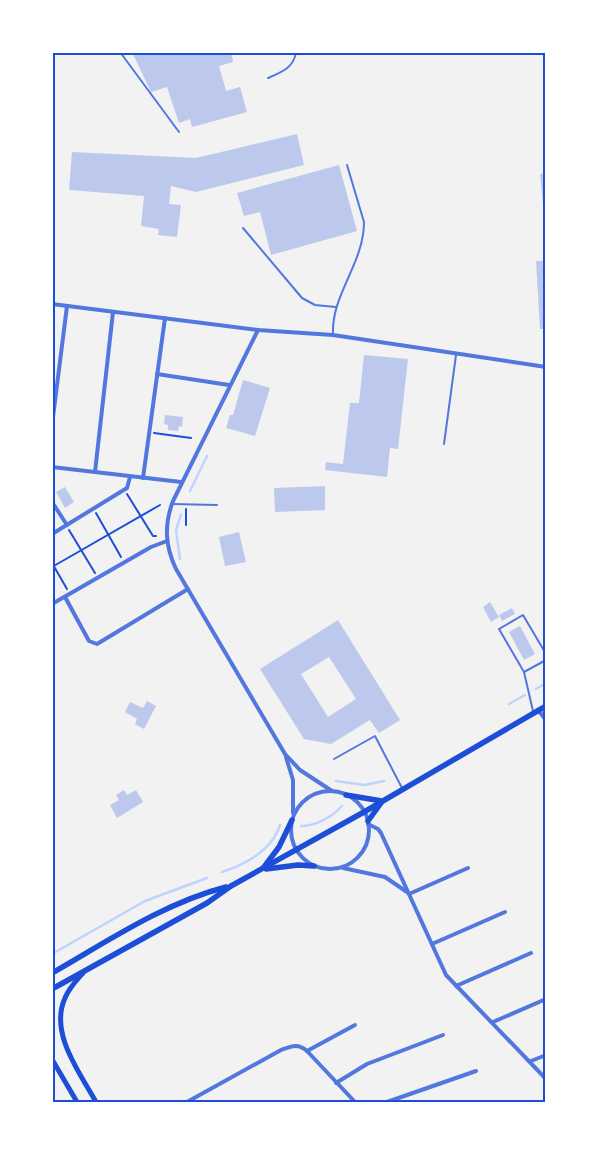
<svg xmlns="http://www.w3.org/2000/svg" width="598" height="1155" viewBox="0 0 598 1155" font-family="'Exo 2',sans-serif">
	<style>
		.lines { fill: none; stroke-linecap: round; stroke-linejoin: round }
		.stream { stroke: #bfd3fe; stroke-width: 2.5 }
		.building { fill: #bdc9ec; fill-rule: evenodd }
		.path { stroke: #1d4ed8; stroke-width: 2 }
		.service { stroke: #5277de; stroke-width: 2 }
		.minor { stroke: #5277de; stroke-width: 4 }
		.secondary { stroke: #1d4ed8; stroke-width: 5 }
		.primary { stroke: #1d4ed8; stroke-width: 5.5 }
		.neatline { fill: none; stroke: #1d4ed8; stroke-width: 2 }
	</style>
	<rect width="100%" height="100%" fill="#f2f2f2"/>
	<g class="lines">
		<g class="stream">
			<path d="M190 491 207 456"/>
			<path d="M180 559 176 530 181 515"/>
			<path d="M536 689 546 683"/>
			<path d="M509 704 525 695"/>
			<path d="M336 781 365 785 384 781"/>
			<path d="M301 826C316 826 332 817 342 806"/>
			<path d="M222 872C246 864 272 850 280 825"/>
			<path d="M52 954 145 901 207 878"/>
		</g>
	</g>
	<g class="building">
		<path d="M132 52H231L233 62 219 66 226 91 240 87 247 112 192 127 190 119 179 123 167 87 151 92Z"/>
		<path d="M297 134 304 165 196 192 171 186 169 204 181 205 177 237 158 235 159 229 141 226 144 196 69 190 72 152 196 158Z"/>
		<path d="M339 165 357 231 271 255 260 212 244 216 237 193Z"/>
		<path d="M546 173V215H544L540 174Z"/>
		<path d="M536 261H546V329H540Z"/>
		<path d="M364 355 408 359 398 449 390 448 387 477 325 470 326 462 343 464 350 403H359Z"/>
		<path d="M243 380 270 388 255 436 226 428 230 415H233Z"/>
		<path d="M165 415 183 417 182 427 179 426 178 431 168 430V425L164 424Z"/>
		<path d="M325 486V510L275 512 274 488Z"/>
		<path d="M65 487 74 502 65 508 56 492Z"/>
		<path d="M239 532 246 562 225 566 219 537Z"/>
		<path d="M490 602 499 617 491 622 483 607Z"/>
		<path d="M512 608 515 614 502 621 499 615Z"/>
		<path d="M338 620 400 720 379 733 370 720 331 744 304 739 260 669ZM329 657 356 699 328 717 301 674Z"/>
		<path d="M520 626 535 654 524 660 509 632Z"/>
		<path d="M147 701 156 706 144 729 135 724 137 719 125 712 130 702 143 708Z"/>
		<path d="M124 790 127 795 136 790 143 802 117 818 110 805 119 800 116 795Z"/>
	</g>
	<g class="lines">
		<g class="path">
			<path d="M154 433 191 438"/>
			<path d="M127 494 153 536H156"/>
			<path d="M96 513 121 557"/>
			<path d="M186 525V509"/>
			<path d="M69 530 95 573"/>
			<path d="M52 563 67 589"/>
			<path d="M52 567 160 505"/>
		</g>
		<g class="service">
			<path d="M120 52 179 132"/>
			<path d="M268 78C280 73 294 68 296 52"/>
			<path d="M243 228 302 298 315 305 336 307"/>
			<path d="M333 335C331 294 364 264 364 222L347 165"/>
			<path d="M444 444 456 355"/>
			<path d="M172 504 217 505"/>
			<path d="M524 672 546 660"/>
			<path d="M533 711 524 672 499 629 523 615 546 654"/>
			<path d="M334 759 375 736 402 788"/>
		</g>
		<g class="minor">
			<path d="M52 304 258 330 333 335 546 367"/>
			<path d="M258 330 173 501C164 525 165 546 176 569L285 754 300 770 332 791"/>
			<path d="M157 374 229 385"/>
			<path d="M52 425 67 306"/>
			<path d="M52 467 181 482"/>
			<path d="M95 472 113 312"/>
			<path d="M143 478 165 318"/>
			<path d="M52 502 67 525"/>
			<path d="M52 534 127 488 130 477"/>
			<path d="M65 597 89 641 97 644 188 589"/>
			<path d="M52 604 151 547 167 541"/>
			<path d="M538 710 546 720"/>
			<path d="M286 757 293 780V813"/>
			<circle cx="330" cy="830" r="39"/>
			<path d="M368 824 378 829 381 833 446 975 546 1079"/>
			<path d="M343 868 385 877 407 892"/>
			<path d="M409 894 468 868"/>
			<path d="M432 944 505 912"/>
			<path d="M456 986 531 953"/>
			<path d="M493 1022 546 999"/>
			<path d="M307 1051 355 1025"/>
			<path d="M531 1061 546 1055"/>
			<path d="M336 1083 367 1064 443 1035"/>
			<path d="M187 1102 281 1050C292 1046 298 1043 307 1051L355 1102"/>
			<path d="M387 1102 476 1071"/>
		</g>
		<g class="secondary">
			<path d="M83 973C76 981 69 988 65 998 49 1033 80 1073 96 1102"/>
			<path d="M53 1061 77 1102"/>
		</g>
		<g class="primary">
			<path d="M346 795 382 801"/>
			<path d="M368 821 381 803"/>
			<path d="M264 867 279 847 292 820"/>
			<path d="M266 869 298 865 314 866"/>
			<path d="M52 973C108 941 164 903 226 887"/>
			<path d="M52 989 207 903 231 886 364 812 546 706"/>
			<path d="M52 1062 54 1064"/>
		</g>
	</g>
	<rect width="598" height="1155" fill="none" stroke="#ffffff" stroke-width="108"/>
	<rect x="54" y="54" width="490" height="1047" class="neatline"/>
</svg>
